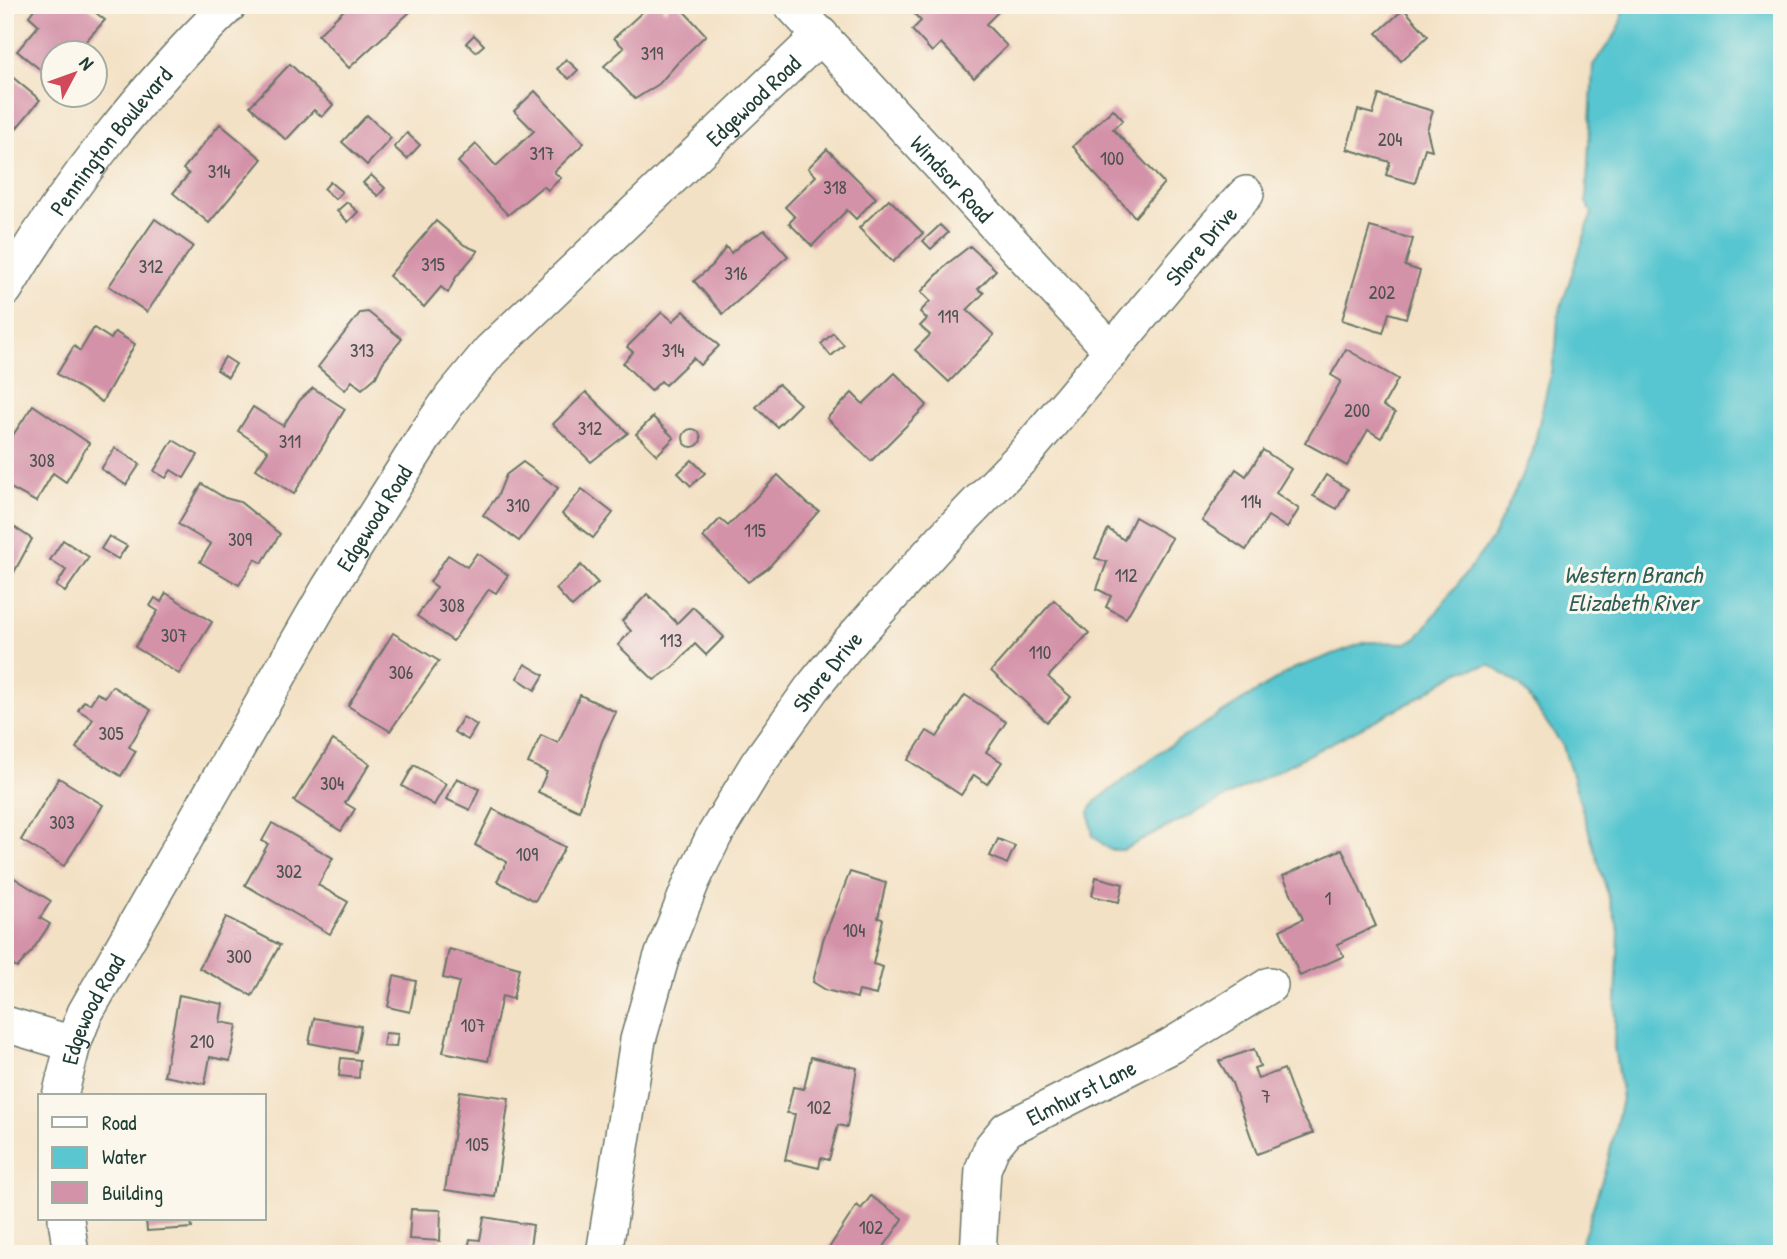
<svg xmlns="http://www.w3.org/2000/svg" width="1787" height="1259" viewBox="0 0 1787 1259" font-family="'Patrick Hand',sans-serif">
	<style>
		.water { fill: #59c6d0; stroke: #3c8282; stroke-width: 2 }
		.building { fill: #d492a9 }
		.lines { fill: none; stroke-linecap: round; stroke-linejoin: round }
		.street-casing { stroke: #697667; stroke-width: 38 }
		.street { stroke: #fff; stroke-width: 35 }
		.labels { text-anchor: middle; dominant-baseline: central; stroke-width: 6; stroke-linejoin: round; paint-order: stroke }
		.number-label { font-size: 19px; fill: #4c5251 }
		.street-label { font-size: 23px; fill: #1f3d34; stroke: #fbf7ec }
		.water-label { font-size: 24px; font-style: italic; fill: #2e5f5b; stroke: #fbf7ec }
	</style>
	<rect width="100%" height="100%" fill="#fbf7ec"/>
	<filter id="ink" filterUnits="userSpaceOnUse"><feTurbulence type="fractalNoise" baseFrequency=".0143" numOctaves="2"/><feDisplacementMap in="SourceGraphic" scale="14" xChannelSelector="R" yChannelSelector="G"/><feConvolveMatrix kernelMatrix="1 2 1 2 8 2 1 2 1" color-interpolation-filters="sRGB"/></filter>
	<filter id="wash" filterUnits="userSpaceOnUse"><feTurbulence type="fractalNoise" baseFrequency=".00686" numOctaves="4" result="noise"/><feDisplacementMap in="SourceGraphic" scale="28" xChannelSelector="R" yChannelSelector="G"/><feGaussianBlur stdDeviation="1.57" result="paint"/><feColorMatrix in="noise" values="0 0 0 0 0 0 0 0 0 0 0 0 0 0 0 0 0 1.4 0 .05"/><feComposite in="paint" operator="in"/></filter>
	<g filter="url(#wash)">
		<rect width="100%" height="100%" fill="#f3e1c5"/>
		<path class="water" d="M1626 5H1782V1254H1578L1607 1164 1622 1099 1614 1047 1619 931 1563 746 1521 686 1490 665 1461 671 1411 702 1123 850H1110L1093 836 1089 812 1095 802 1161 751 1293 669 1366 642 1406 643 1417 638 1492 539 1532 455 1556 349 1558 316 1592 213 1586 202 1593 65 1617 32Z"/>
		<g id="blocks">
			<g class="building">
				<path d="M37 5H86L105 20 76 52H52V79L17 51 39 25 29 16Z"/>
				<path d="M349 5H403L410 12 349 68 318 35Z"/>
				<path d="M650 5H660L665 11 670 5H678L706 35 681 59 659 84 635 99 604 66 624 48 614 38Z"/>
				<path d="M912 5H1001L1003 7 986 24 1007 46 974 78 941 43 932 52 912 30 921 21 909 8Z"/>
				<path d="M1404 9 1428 36 1401 61 1377 33Z"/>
				<path d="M474 35 484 45 476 52 466 43Z"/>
				<path d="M566 59 578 70 569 79 557 69Z"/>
				<path d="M290 64 333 105 322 117 314 110 286 140 250 106Z"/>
				<path d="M5 71 40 100 9 137 6 150Z"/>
				<path d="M535 91 584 143 554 172 561 178 548 190 543 186 508 215 458 162 476 144 496 166 534 131 514 111Z"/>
				<path d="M1379 95 1433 111 1427 130 1432 150 1425 148 1415 183 1386 175 1390 162 1347 149 1358 110 1373 114Z"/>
				<path d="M1113 109 1123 120 1113 129 1164 183 1135 217 1092 171 1073 146Z"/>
				<path d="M367 115 391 138 367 165 342 142Z"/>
				<path d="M220 124 262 159 209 223 173 193 189 174 183 169Z"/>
				<path d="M407 133 420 145 407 159 394 147Z"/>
				<path d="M827 149 876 198 856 219 847 210 812 246 789 223 795 217 785 207 816 176 808 168Z"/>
				<path d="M371 175 385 188 378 196 363 183Z"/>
				<path d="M330 182 342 192 335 199 324 189Z"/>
				<path d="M889 199 923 233 893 262 859 228Z"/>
				<path d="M347 202 358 212 348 222 337 211Z"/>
				<path d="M155 219 193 246 147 312 109 286Z"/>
				<path d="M436 221 464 245 478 251 456 277 448 293 441 287 424 307 389 276Z"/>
				<path d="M940 225 948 233 931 249 923 241Z"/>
				<path d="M1370 227 1413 239 1405 266 1420 271 1406 318 1389 313 1383 333 1342 320Z"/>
				<path d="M765 230 788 256 723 314 694 281 713 265 726 247 731 253 745 241Z"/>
				<path d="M970 246 996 270 978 289 984 293 967 310 994 335 949 382 915 350 930 335 920 326 927 319 920 312 930 301 921 292 947 264Z"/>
				<path d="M684 311 719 346 700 365 693 358 665 385 661 381 651 391 623 363 633 352 627 347 662 312 673 321Z"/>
				<path d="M368 312 402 339 383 362 376 377 362 389 352 381 345 390 318 367 360 313Z"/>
				<path d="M94 328 111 339 115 332 135 344 102 402 57 374 74 346 80 351Z"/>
				<path d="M833 333 844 345 831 356 821 344Z"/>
				<path d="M1346 349 1398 379 1383 406 1395 413 1381 438 1368 430 1347 466 1305 443 1341 381 1331 375Z"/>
				<path d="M225 357 236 364 228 377 217 370Z"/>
				<path d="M895 373 927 405 871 461 827 418 852 393 863 404Z"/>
				<path d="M778 384 800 404 777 427 756 407Z"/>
				<path d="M313 388 345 409 294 494 256 469 268 451 238 431 253 407 283 426 300 400Z"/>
				<path d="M586 392 628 433 591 462 553 424Z"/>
				<path d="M33 405 89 443 66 482 53 473 36 502 5 485V447Z"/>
				<path d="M653 417 674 438 657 455 636 434Z"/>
				<circle cx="692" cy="438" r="9"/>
				<path d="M173 440 198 455 184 478 171 470 166 478 154 471Z"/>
				<path d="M115 448 140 464 126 485 101 469Z"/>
				<path d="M1263 450 1291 469 1276 493 1299 509 1287 528 1268 516 1246 550 1202 521 1236 469 1246 476Z"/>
				<path d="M692 460 705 473 691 486 678 473Z"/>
				<path d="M523 462 558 488 519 541 483 515 498 495 506 475Z"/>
				<path d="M778 475 807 503 819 511 768 568 748 582 703 537 720 519 728 526Z"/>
				<path d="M1326 475 1348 489 1337 509 1313 496Z"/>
				<path d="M202 484 225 498 240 502 280 534 262 563 255 559 239 585 200 562 211 544 178 524Z"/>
				<path d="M582 489 613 513 593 538 562 514Z"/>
				<path d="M1135 517 1172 538 1126 618 1106 607 1111 596 1097 589 1107 562 1095 558 1108 529 1124 540Z"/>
				<path d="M5 521 32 539 12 576 5 571Z"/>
				<path d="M109 536 127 546 118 559 101 549Z"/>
				<path d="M63 540 89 557 65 592 56 586 66 570 50 560Z"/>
				<path d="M477 553 508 575 496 593 489 589 453 641 417 616 437 587 430 582 448 555 467 567Z"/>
				<path d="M581 565 598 583 572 607 556 589Z"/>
				<path d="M166 593 212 622 179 674 135 647 158 611 150 606 155 598 161 602Z"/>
				<path d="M647 594 677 623 693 607 724 637 706 655 695 644 673 667 654 680 618 645 631 631 622 621Z"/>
				<path d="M1054 600 1089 633 1048 677 1071 697 1047 722 991 671Z"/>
				<path d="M393 633 439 661 390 731 348 706Z"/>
				<path d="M525 664 544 675 535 690 517 678Z"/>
				<path d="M112 686 151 710 129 747 136 751 121 776 76 748 93 719 78 710 84 701 90 704 97 693 105 697Z"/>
				<path d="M580 695 616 712 602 741 579 811 538 792 547 772 528 763 541 735 558 743Z"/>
				<path d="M965 695 1006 722 986 752 1002 762 987 784 974 775 961 795 908 760 927 731 937 737Z"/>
				<path d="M463 717 477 725 468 740 454 732Z"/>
				<path d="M333 740 370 764 345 803 355 809 341 831 294 801Z"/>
				<path d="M414 765 446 784 434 805 402 786Z"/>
				<path d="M59 778 103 805 64 866 21 840Z"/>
				<path d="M457 778 479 789 470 810 446 799Z"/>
				<path d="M493 809 565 847 535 901 497 881 507 862 475 845Z"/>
				<path d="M272 823 333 858 318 885 348 902 330 934 245 885 268 844 262 841Z"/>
				<path d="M998 839 1015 846 1007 864 990 856Z"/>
				<path d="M1342 849 1376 926 1337 944 1344 956 1300 976 1280 930 1303 919 1283 876Z"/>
				<path d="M850 872 886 883 878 918 883 919 873 964 883 967 876 995 859 991 857 998 826 990 813 982 823 940Z"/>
				<path d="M11 876 51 901 40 918 50 924 32 951 17 968 5 961V883Z"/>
				<path d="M1096 877 1123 884 1119 902 1092 896Z"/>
				<path d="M226 917 280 945 252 996 199 968Z"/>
				<path d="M449 949 519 968 513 999 502 996 488 1061 443 1052 459 982 443 978Z"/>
				<path d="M394 976 416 981 410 1012 388 1007Z"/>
				<path d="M179 995 223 1004 220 1022 237 1025 230 1061 210 1057 205 1084 164 1076Z"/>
				<path d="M314 1018 361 1026 356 1052 309 1043Z"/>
				<path d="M385 1033 398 1034 396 1047 383 1046Z"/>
				<path d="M1254 1049 1260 1066 1254 1068 1258 1079 1284 1069 1299 1109 1313 1133 1257 1154 1232 1083 1219 1061Z"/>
				<path d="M811 1057 857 1068 847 1127 838 1125 829 1160 821 1158 819 1168 785 1160 795 1114 787 1113 793 1087 804 1089Z"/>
				<path d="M341 1058 360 1060 359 1078 339 1076Z"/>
				<path d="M460 1091 509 1098 495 1197 445 1190Z"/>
				<path d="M871 1196 903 1219 879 1254H825L857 1205 861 1209Z"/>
				<path d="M411 1209 441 1210 440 1241 409 1239Z"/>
				<path d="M484 1217 533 1225 529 1254H467L470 1239 480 1240Z"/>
				<path d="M146 1219H191L192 1228 147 1231Z"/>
			</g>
		</g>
	</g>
	<g filter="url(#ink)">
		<use href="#blocks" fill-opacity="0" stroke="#697667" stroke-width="2"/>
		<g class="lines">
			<defs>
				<g id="street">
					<path id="s1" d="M792 5 1112 351"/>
					<path id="s2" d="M5 289C64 190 146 85 229 5"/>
					<path d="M5 1024 73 1044"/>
					<path id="s3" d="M60 1096 73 1044 85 1013 329 588 427 433 452 397 490 351 821 35"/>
					<path d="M66 1219 71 1254"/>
					<path id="s4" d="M604 1254 638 1040 661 959 692 881 714 836 757 765 812 688 847 645 942 540 1023 456 1216 226 1246 194"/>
					<path id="s5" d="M978 1254 983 1169 992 1147 1007 1129 1171 1046 1270 985"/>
				</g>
			</defs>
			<use href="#street" class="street-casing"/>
			<use href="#street" class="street"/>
		</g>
	</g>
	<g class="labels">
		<g class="number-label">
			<text x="652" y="53">319</text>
			<text x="1390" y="139">204</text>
			<text x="542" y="153">317</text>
			<text x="1112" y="158">100</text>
			<text x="219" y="171">314</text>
			<text x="835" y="187">318</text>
			<text x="433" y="264">315</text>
			<text x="151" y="266">312</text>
			<text x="736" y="273">316</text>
			<text x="1382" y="292">202</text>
			<text x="948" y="316">119</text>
			<text x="362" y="350">313</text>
			<text x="673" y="350">314</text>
			<text x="1357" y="410">200</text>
			<text x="590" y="428">312</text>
			<text x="290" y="441">311</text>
			<text x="42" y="460">308</text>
			<text x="1251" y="501">114</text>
			<text x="518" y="505">310</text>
			<text x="755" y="530">115</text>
			<text x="240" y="539">309</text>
			<text x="1126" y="575">112</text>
			<text x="452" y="605">308</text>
			<text x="174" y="635">307</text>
			<text x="671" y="640">113</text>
			<text x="1040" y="652">110</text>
			<text x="401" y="672">306</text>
			<text x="111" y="733">305</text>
			<text x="332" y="783">304</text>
			<text x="62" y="822">303</text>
			<text x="527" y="854">109</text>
			<text x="289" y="871">302</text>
			<text x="1328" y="898">1</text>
			<text x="854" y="930">104</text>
			<text x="239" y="956">300</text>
			<text x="473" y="1025">107</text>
			<text x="202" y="1041">210</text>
			<text x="1266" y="1096">7</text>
			<text x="819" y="1107">102</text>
			<text x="477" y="1144">105</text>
			<text x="871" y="1227">102</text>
		</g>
		<g class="street-label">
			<text stroke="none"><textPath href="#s3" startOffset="1227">Edgewood Road</textPath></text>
			<text stroke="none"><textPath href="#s2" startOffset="182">Pennington Boulevard</textPath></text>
			<text stroke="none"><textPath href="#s1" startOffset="236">Windsor Road</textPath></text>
			<text stroke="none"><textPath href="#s4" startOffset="1202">Shore Drive</textPath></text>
			<text stroke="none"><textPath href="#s3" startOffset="660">Edgewood Road</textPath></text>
			<text stroke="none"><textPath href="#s4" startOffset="635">Shore Drive</textPath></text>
			<text stroke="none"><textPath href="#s3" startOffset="93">Edgewood Road</textPath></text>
			<text stroke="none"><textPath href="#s5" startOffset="215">Elmhurst Lane</textPath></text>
		</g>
		<g class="water-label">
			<text x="1633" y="574">Western Branch<tspan x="1633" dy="28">Elizabeth River</tspan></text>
		</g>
	</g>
	<rect width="1787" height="1259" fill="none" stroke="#fbf7ec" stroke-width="28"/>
	<rect x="38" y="1094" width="228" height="126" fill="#fbf7ec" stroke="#a3ada2" stroke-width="2"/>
	<rect x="52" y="1117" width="35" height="10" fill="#ffffff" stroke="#a3ada2" stroke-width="2"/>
	<text x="102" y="1130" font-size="21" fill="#1f3d34">Road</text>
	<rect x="52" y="1147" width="35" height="21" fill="#59c6d0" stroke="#a3ada2" stroke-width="2"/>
	<text x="102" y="1164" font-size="21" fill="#1f3d34">Water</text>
	<rect x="52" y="1182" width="35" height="21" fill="#d492a9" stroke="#a3ada2" stroke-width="2"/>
	<text x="102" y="1200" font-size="21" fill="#1f3d34">Building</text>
	<g transform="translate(74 74) rotate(49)"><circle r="33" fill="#fbf7ec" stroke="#a3ada2" stroke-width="2"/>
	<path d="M0-5L12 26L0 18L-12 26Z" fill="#d1495b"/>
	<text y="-10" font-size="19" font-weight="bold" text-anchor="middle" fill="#1f3d34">N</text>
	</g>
</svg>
